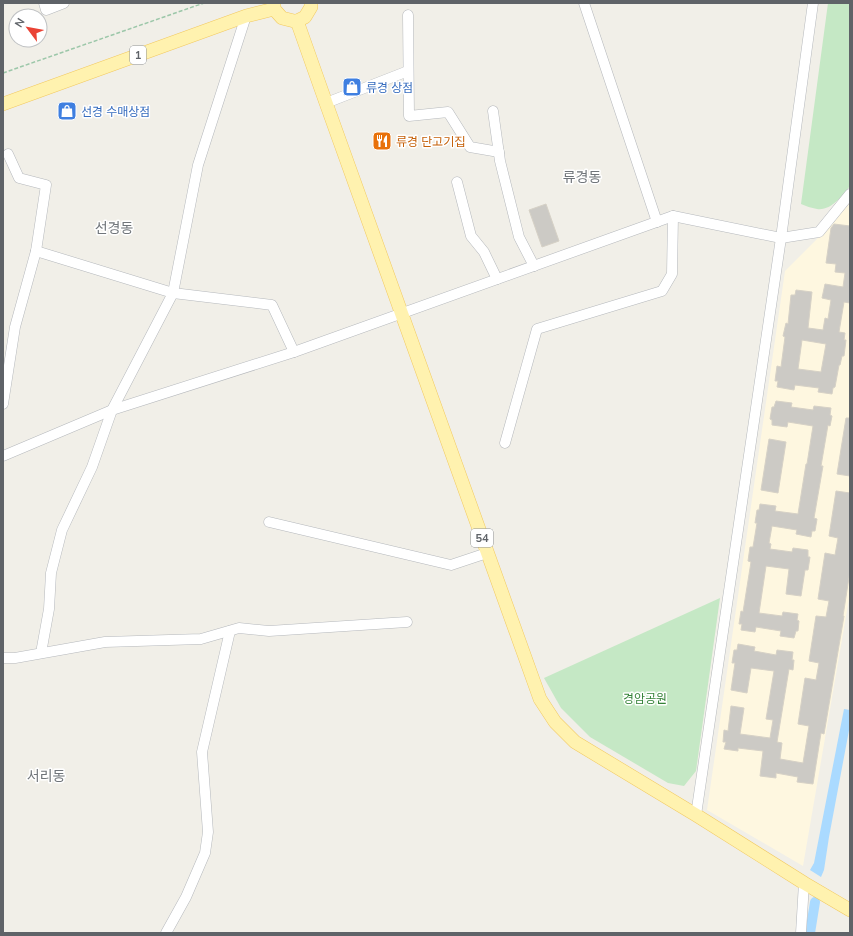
<svg xmlns="http://www.w3.org/2000/svg" width="853" height="936" viewBox="0 0 853 936" font-family="Mulish,'Noto Sans KR',sans-serif">
	<style>
		.commercial { fill: #fef7e0 }
		.green { fill: #c5e8c5 }
		.water { fill: #aadaff }
		.lines { fill: none; stroke-linecap: round; stroke-linejoin: round }
		.canal { stroke: #aadaff; stroke-width: 10 }
		.building { fill: #cccac5; stroke: #d6d1c6; fill-rule: evenodd }
		.minor-casing { stroke: #b5b8bc; stroke-width: 11 }
		.major-casing { stroke: #f2c960; stroke-width: 14 }
		.path { stroke: #9cc7a9; stroke-width: 1.5; stroke-dasharray: 4 2; stroke-linecap: butt }
		.minor { stroke: #fff; stroke-width: 10 }
		.major { stroke: #fff2af; stroke-width: 13 }
		.labels { text-anchor: middle; dominant-baseline: central; stroke-width: 3; stroke-linejoin: round; paint-order: stroke }
		.shield { fill: #fff; stroke: #8f9295; stroke-width: 1 }
		.shield-label { font-size: 11px; font-weight: bold; fill: #5f6368 }
		.shop-label { font-size: 12px; fill: #366cbe; stroke: #fff; text-anchor: start }
		.food-label { font-size: 12px; fill: #c56008; stroke: #fff; text-anchor: start }
		.park-label { font-size: 12px; fill: #348238; stroke: #fff }
		.quarter-label { font-size: 14px; fill: #70757a; stroke: #fff }
	</style>
	<rect width="100%" height="100%" fill="#f1efe8"/>
	<path class="commercial" d="M850 201V593L803 866 707 810 785 271 817 239Z"/>
	<g class="green">
		<path d="M828 3H850V186C842 196 831 211 817 209 811 208 806 206 801 204Z"/>
		<path d="M720 598 696 771 684 786 668 783 590 737 561 708 544 678Z"/>
	</g>
	<path class="water" d="M844 709 850 710V725L829 837 824 870 821 877 810 870 814 863Z"/>
	<g class="lines">
		<path class="canal" d="M810 933 815 902"/>
	</g>
	<g class="building">
		<path d="M546 204 559 241 542 247 529 210Z"/>
		<path d="M834 224 850 226V303L844 302 839 332 845 333 844 340H846L844 356H842L840 365H839L835 387 833 388 832 394 818 392 819 388 795 385 794 390 777 387 778 381H775L777 366 781 367 785 337 783 336 786 323 788 324 791 295H795L796 290 812 292 808 328 823 330 825 318 828 319 831 300 822 298 825 284 843 287 845 273 835 272 836 264 826 263 831 228ZM802 340 826 344 821 372 798 369Z"/>
		<path d="M776 401 792 403 791 407 813 410 814 406 831 408 830 415 832 416 830 426 828 425 821 466H823L814 518 817 519 815 531H812L811 537 796 534 797 530 772 526 769 543 771 544 770 549 792 552 793 548 808 550V557H810L808 570H805L801 596 786 594 789 569 766 566 759 613 782 616 783 612 798 614 797 620 799 621 798 631H796L794 638 780 636 781 631 756 627 755 632 741 630 742 624H739L741 611 743 612 751 562 748 561 750 547H753L757 523H755L757 510H759L760 504 776 506 775 511 798 514 806 464H807L813 426 788 422 787 427 772 425V420L770 419 772 407H774Z"/>
		<path d="M846 418H850V476L837 474Z"/>
		<path d="M769 439 786 442 778 493 761 490Z"/>
		<path d="M836 491 850 493V571L843 616H844L824 734 821 733 813 784 797 782 798 777 776 773V778L760 776 763 751 738 748V751L724 749 726 742H723L724 730 728 731 731 706 744 708 740 734 770 738 773 720 766 719 774 671 751 668 747 693 731 690 735 663H732L734 650H737L738 644 755 647 754 651 776 655 777 650 793 652 792 660H794L793 670 789 669 777 742 782 743 780 759 803 763 809 726 798 724 805 678 816 680 819 663 809 661 816 616 826 617 829 601 818 599 825 553 835 555 838 538 829 536Z"/>
	</g>
	<g class="lines">
		<defs>
			<g id="minor">
				<path d="M44 3 46 10 64 3"/>
				<path d="M584 3 657 222"/>
				<path d="M408 15 409 116 448 112 470 147 499 152"/>
				<path d="M326 103 408 71"/>
				<path d="M493 111 500 161 519 237 534 266"/>
				<path d="M457 182 471 236 484 252 497 279"/>
				<path d="M36 251 173 293 272 305 294 352"/>
				<path d="M3 404 15 327 36 251 46 185 19 178 8 154"/>
				<path d="M505 443 537 329 662 291 672 274 673 216"/>
				<path d="M3 456 112 410 294 352 673 216 781 238 819 232 850 194"/>
				<path d="M269 522 451 565 487 553"/>
				<path d="M41 653 49 609 51 573 62 530 92 467 112 410 173 293 198 165 246 16"/>
				<path d="M3 658H15L105 642 201 639 239 628 269 631 407 622"/>
				<path d="M696 815 781 238 813 3"/>
				<path d="M166 933 186 897 205 853 208 832 202 752 230 631"/>
				<path d="M801 933 804 883"/>
			</g>
			<g id="major">
				<path d="M274 3V9L282 18 294 21H297L305 17 311 7V3"/>
				<path d="M297 21 326 103 540 699 555 722 575 742 696 815 804 883 850 910"/>
				<path d="M3 104 246 16 274 9"/>
			</g>
		</defs>
		<use href="#minor" class="minor-casing"/>
		<use href="#major" class="major-casing"/>
		<path class="path" d="M3 73 204 3"/>
		<use href="#minor" class="minor"/>
		<use href="#major" class="major"/>
	</g>
	<defs>
		<symbol id="shop-square" viewBox="-11 -11 22 22"><rect x="-9" y="-9" width="18" height="18" rx="4" fill="#3f7fe0" stroke="#fff"/><path d="M-5-2.5h2.3a2.7 3.5 0 0 1 5.4 0H5L5.5 6h-11ZM-1.5-2.5h3a1.5 2.3 0 0 0-3 0Z" fill="#fff"/></symbol>
		<symbol id="restaurant-square" viewBox="-11 -11 22 22"><rect x="-9" y="-9" width="18" height="18" rx="4" fill="#e8710a" stroke="#fff"/><path d="M-5-6h1v4h1v-4h1v4h1v-4h1v5L-1.5 .5V6h-2V.5L-5-1ZM5-6V6H3V1.5H1.5Q1.5-4 5-6Z" fill="#fff"/></symbol>
	</defs>
	<g fill-rule="evenodd">
		<use href="#shop-square" x="341" y="76" width="22" height="22"/>
		<use href="#shop-square" x="56" y="100" width="22" height="22"/>
		<use href="#restaurant-square" x="371" y="130" width="22" height="22"/>
	</g>
	<g class="labels">
		<g class="shield">
			<rect x="130" y="46" width="16" height="18" rx="3"/>
			<rect x="471" y="529" width="22" height="18" rx="3"/>
		</g>
		<g class="shield-label">
			<text x="138" y="55">1</text>
			<text x="482" y="538">54</text>
		</g>
		<g class="shop-label">
			<text x="366" y="87">류경 상점</text>
			<text x="81" y="111">선경 수매상점</text>
		</g>
		<g class="food-label">
			<text x="396" y="141">류경 단고기집</text>
		</g>
		<g class="park-label">
			<text x="645" y="698">경암공원</text>
		</g>
		<g class="quarter-label">
			<text x="582" y="177">류경동</text>
			<text x="114" y="228">선경동</text>
			<text x="46" y="776">서리동</text>
		</g>
	</g>
	<rect width="853" height="936" fill="none" stroke="#5f6368" stroke-width="8"/>
	<g transform="translate(28 28) rotate(302)"><circle r="19" fill="#ffffff" stroke="#bfc1c3"/>
	<path d="M0-3L7 15L0 10L-7 15Z" fill="#ea4335"/>
	<text y="-6" font-size="11" font-weight="bold" text-anchor="middle" fill="#5f6368">N</text>
	</g>
</svg>
